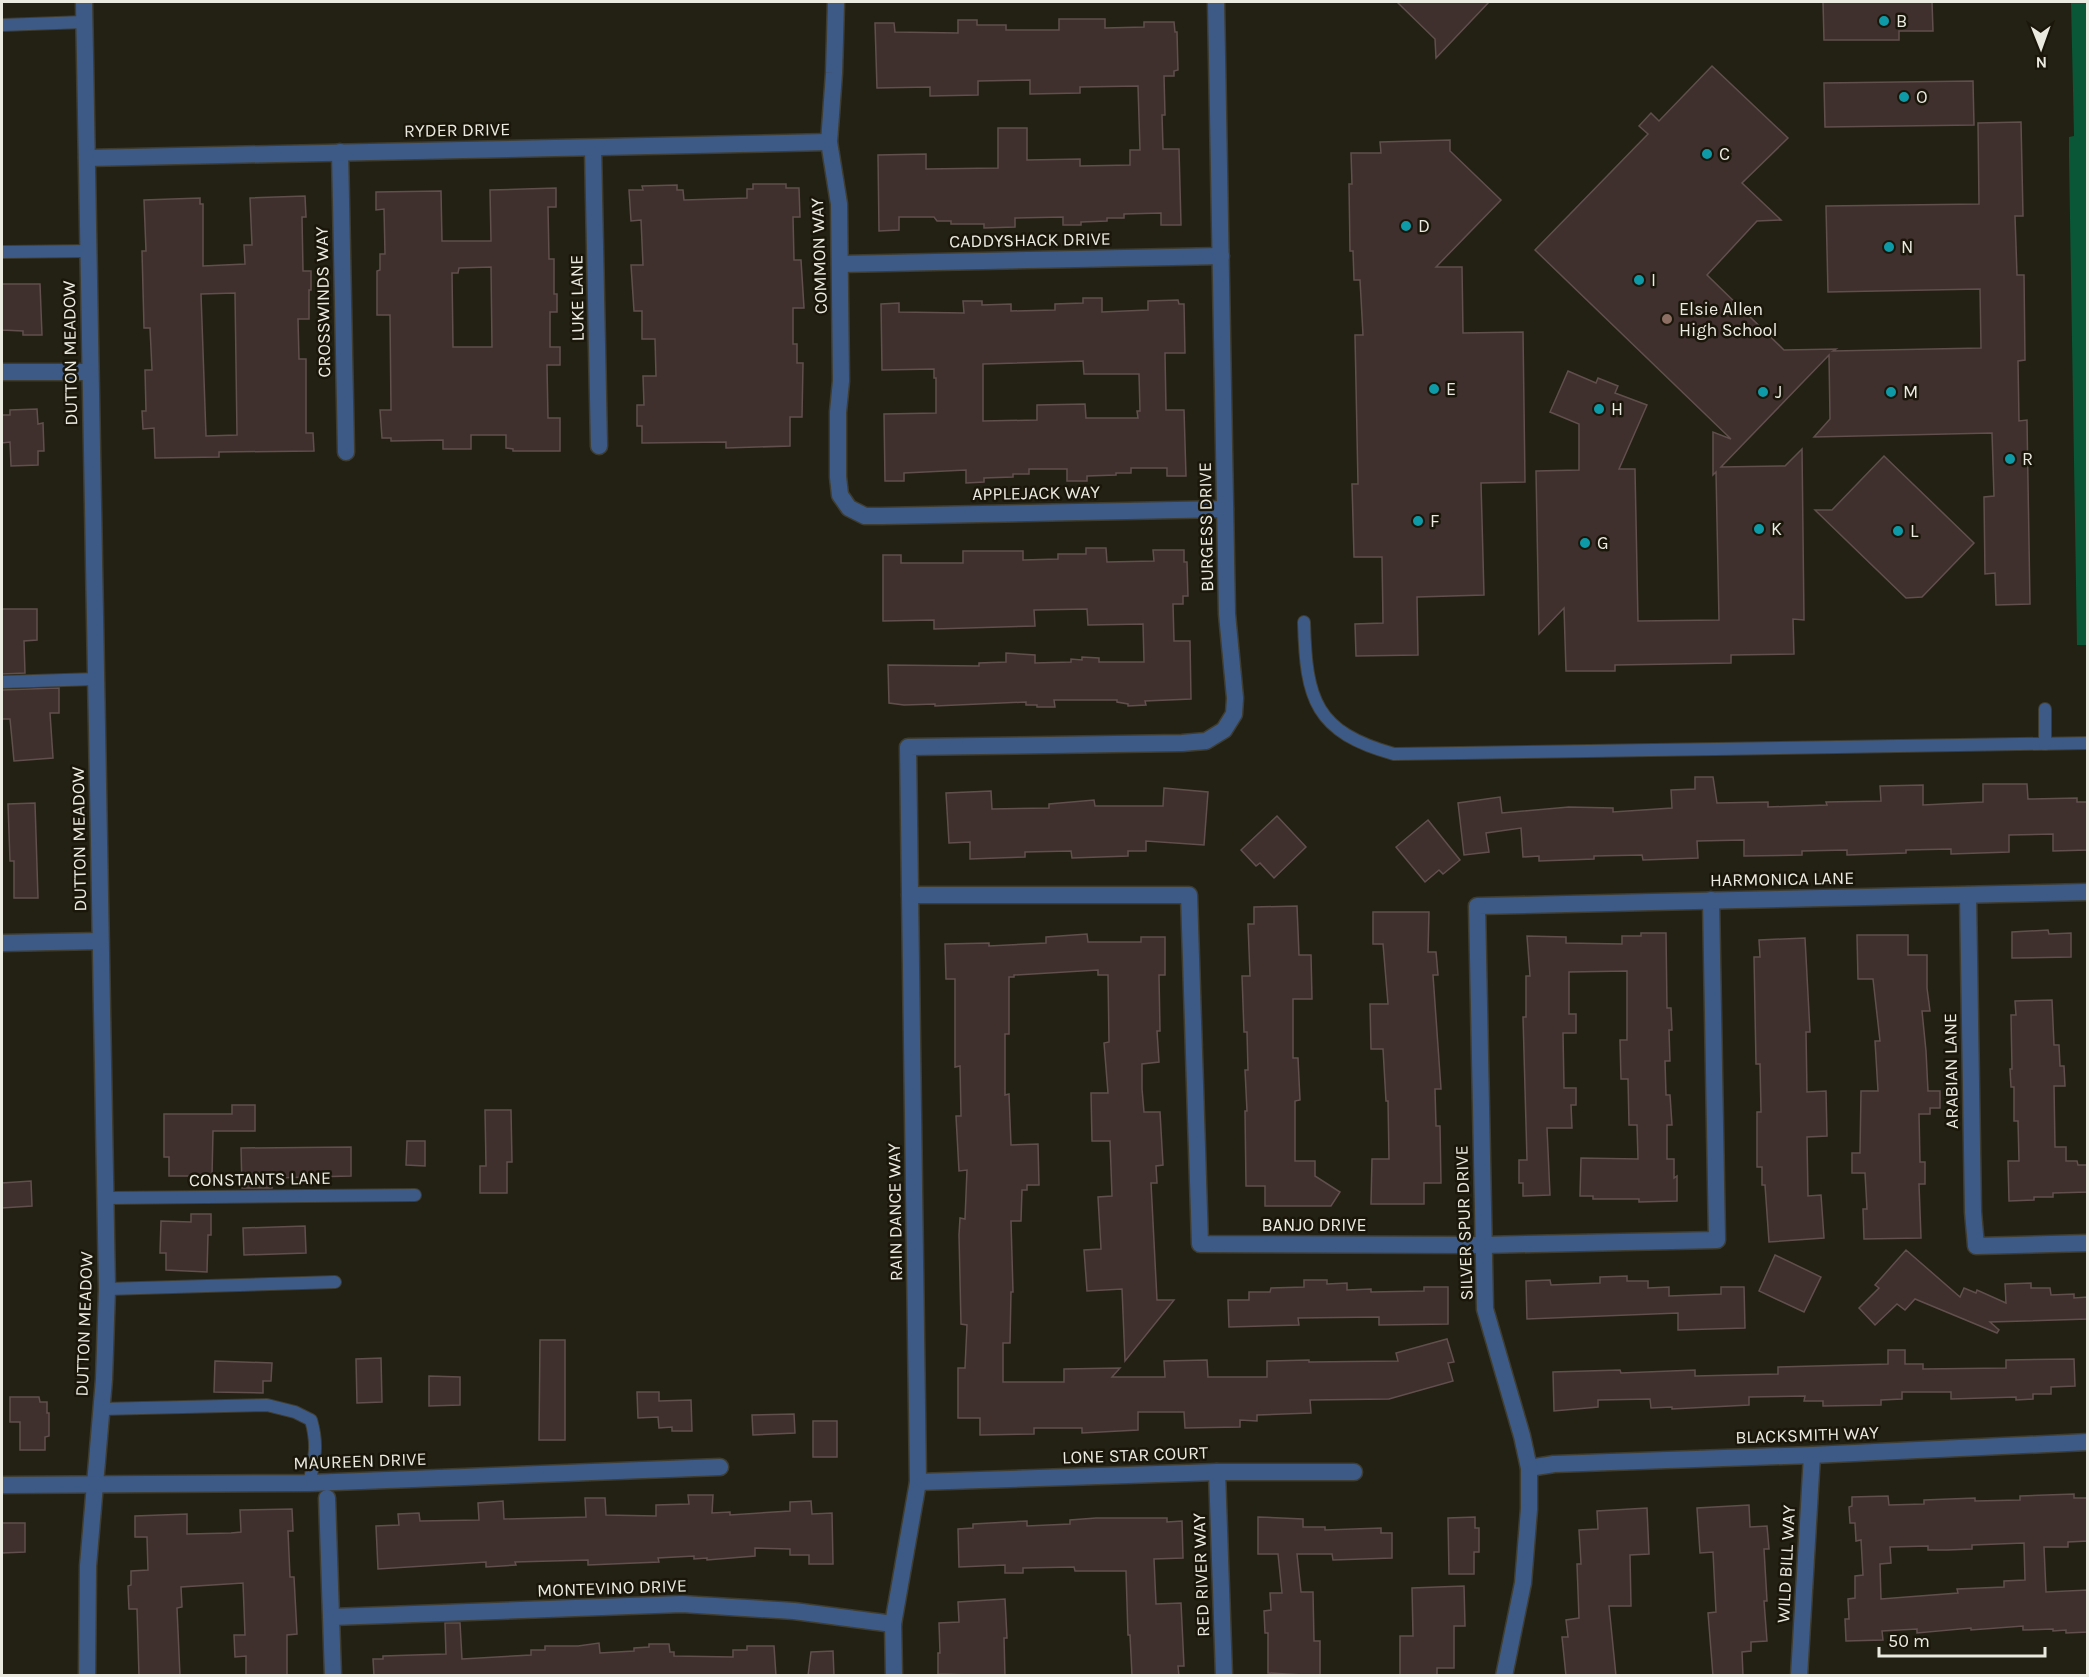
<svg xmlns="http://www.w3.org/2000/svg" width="2089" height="1677" viewBox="0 0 2089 1677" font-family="Karla,sans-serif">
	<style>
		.green { fill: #095736 }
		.building { fill: #3f2f2d; stroke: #614f4e; stroke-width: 1.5; fill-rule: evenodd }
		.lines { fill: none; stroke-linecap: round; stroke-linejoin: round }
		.service-casing { stroke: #3f3d30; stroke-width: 14 }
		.minor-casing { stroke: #3f3d30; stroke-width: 19 }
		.service { stroke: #3d5a87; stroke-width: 12 }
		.minor { stroke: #3d5a87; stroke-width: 16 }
		.culture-dot { fill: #0f9aa8; stroke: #1a170a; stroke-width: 2 }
		.education-dot { fill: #8d6e63; stroke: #1a170a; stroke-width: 2 }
		.labels { text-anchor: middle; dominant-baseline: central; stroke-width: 5; stroke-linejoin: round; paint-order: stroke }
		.poi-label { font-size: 18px; fill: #ebeae1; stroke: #1a170a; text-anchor: start }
		.street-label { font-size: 18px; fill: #ebeae1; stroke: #1a170a }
	</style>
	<rect width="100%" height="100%" fill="#232113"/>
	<path class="green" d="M2071 2H2088V645H2077L2069 157V137L2074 136Z"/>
	<g class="building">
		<path d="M1397 2H1489L1436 58 1435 39Z"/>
		<path d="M1823 2H1932L1933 31H1899V40H1824Z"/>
		<path d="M1059 19H1105V28L1144 27V22H1174L1175 32H1177L1178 70 1174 71V76H1164L1165 115H1162L1163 149H1179L1181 225H1161V213L1124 214V218H1107V221L1081 222V225H1063V217L1015 218V227L984 228V224H951V221H937L934 217H899V230L879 231 878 155 926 154V169L998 168V128H1027V160L1080 159V166L1130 165V150H1140L1138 86 1080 87V93L1030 94V80L978 81V95L930 96V87L877 88 875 23H894L895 32 958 33V20H977V25H1006V30H1059Z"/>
		<path d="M1712 66 1788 138 1742 183 1781 220 1757 221 1707 275 1784 350 1836 349 1833 351 1981 348 1980 289 1828 292 1826 206 1979 204 1978 123 2021 122 2023 216H2015L2017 275H2024L2025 360 2018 361 2019 421 2027 420 2030 604 1996 605 1995 573 1985 574 1984 497 1994 496 1992 433 1814 437 1830 419 1829 355 1721 467 1785 466 1802 449 1804 620 1793 619 1794 654 1731 655V663L1615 665V671H1566L1564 608 1539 634 1536 471 1579 470V424L1550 412 1568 371 1596 383 1598 378 1618 386 1615 393 1647 405 1619 469H1635L1638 621 1719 620 1716 472 1713 475V432L1731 439 1535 250 1648 134 1639 126 1651 113 1659 121Z"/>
		<path d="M1973 81 1974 125 1825 127 1824 83Z"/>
		<path d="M1450 140V151L1501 200 1436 267H1462L1463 333 1523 332 1525 482 1481 483 1484 595 1417 597 1418 655 1356 656 1355 624 1383 623 1382 557H1354L1352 484H1358L1355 335H1363L1360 280H1354L1353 251H1350L1349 184H1352L1351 153H1381L1380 142Z"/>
		<path d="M753 184H786V188H799L800 217H793L794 260H801L804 308H793V344H797V363H803L802 417H790V446L726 448V442L642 443V426H637V405H644L643 376H656L655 339H642V311H634L631 265H643L641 220 631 221 629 190H643L642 186 677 185V190H683L684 200 747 198V189H753Z"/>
		<path d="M556 188V207H548L549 259H554V294H557V312H550V347H560V365H547L548 418H560V451H513V449L506 448V435H471V449H443V440L391 441V438H382L380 410H391L390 315H377V271L380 270V254H385L384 209 376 210V192L441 191 442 241H491L490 190ZM491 267 492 347H453L452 273H458L459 268Z"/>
		<path d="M305 196 306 217H302L303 271H311V290H309V319H298L299 359H306V433H313L314 451 219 452V457L155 458 154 428 143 429 142 411H146L145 370H152L150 328H144L142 251H146L144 200 200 198V204H203V266L245 264 244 245H252L250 198ZM235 293 237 435 206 436 201 294Z"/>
		<path d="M2 284H40L42 335H23V331L2 330Z"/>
		<path d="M1083 298H1102V312L1148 310V301L1178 300 1179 304H1184L1185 353H1165L1166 410H1184L1186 476H1167V468H1131V473H1116V475L1087 476V481H1067V469H1029V474H1013V477L984 478V482L966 483V470L904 473V481H885L884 414 936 413V378H934V369L882 370 881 304 899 303V312L964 313 963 301H982V305L1011 304V311L1055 310V304L1083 303ZM1083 361 1084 374H1139L1140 411H1137L1138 418H1086L1085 404 1037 405V420L983 421V364Z"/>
		<path d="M37 409 38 424 43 423 44 451H38V465L11 466 10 442 2 443V415H10V410Z"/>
		<path d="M1884 456 1974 543 1922 597 1906 598 1815 510H1832Z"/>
		<path d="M1086 548H1106L1107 562 1154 561 1153 550H1184V562H1187L1188 596H1183V604H1173L1174 641H1190L1191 699 1145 701 1146 705 1128 706V704L1117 702V700H1054L1055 707H1037V705H1026V702L935 706V704L904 705 889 703 888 665 979 666V663L1006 662V653L1035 655V663L1071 662V659L1082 660V657L1099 658V662H1144L1143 624 1088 625 1087 609 1034 610 1035 626 934 629V620L883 621V555H901V563H963V551H1023V560L1058 559V554H1086Z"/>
		<path d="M2 609H37V640L24 641 25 673 2 674Z"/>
		<path d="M59 688V713H50L53 758 14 761 10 719H2V690Z"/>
		<path d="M1695 777H1713L1717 803 1768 802V807L1827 805 1826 802 1881 801 1880 786 1923 785V805L1983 802V784H2027L2028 799 2077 798V802H2088V850L2053 851V834L2009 835V852L1951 854V849L1906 850V853L1847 855V850L1802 851V855L1744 856V840L1697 841 1698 858 1643 860 1642 855 1594 856V859L1539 861V856L1523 857 1521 828 1486 833 1489 852 1464 855 1458 803 1500 797 1502 813 1569 807 1613 808V812L1672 808 1671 790 1695 789Z"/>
		<path d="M1164 788 1208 792 1204 845 1146 841V851H1128V856L1072 858 1071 851 1025 852V857L970 859V842L949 843 946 793 991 791 992 809 1049 808V804L1094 800 1095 806H1163Z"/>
		<path d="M35 803 38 898H14V861H10L8 804Z"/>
		<path d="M1277 816 1306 847 1274 878 1260 863 1256 866 1241 850Z"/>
		<path d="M1428 820 1460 860 1443 874 1439 870 1425 882 1396 847Z"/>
		<path d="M1297 906 1299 955H1311L1312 999H1293V1058H1298L1300 1100 1295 1101V1161H1315V1176L1340 1192 1331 1206H1265V1186H1246L1245 1111H1247L1245 1070H1248L1247 1032H1244L1242 976H1250L1248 924H1254V907Z"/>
		<path d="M1373 912H1429L1428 952H1436L1438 975H1433L1441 1089H1435L1436 1126H1440L1441 1183H1424V1204H1371L1372 1159H1389L1388 1101H1386L1383 1049H1371L1370 1004H1388L1383 944H1373Z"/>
		<path d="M2048 930 2049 934 2071 933V957L2012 958V932Z"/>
		<path d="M1641 933H1666L1667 1008H1671L1672 1030H1669L1670 1061H1665L1666 1095H1670L1672 1125H1667V1159H1674V1178L1677 1176V1201L1639 1202V1199H1593V1196H1580L1581 1158 1638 1159 1637 1125H1629L1628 1079H1621L1620 1040H1627V971L1569 972V1014H1576V1033H1563L1564 1088H1576V1105H1571L1572 1128H1547L1550 1195 1523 1196V1183H1519V1160H1527L1523 1017H1526V976H1530L1527 936 1566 937V943L1622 944V936H1641Z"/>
		<path d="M1087 934 1088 942H1141V937H1165V975H1159L1160 1031H1157L1159 1062 1142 1064V1089L1144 1112H1160L1163 1165 1156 1166 1157 1183H1151L1157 1300H1174L1125 1361 1122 1289 1087 1291 1084 1250 1101 1249 1098 1197 1112 1196 1110 1141H1092L1091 1093H1108L1104 1043 1109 1042 1108 975H1098V970L1014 975V977H1009V1034H1005V1095L1009 1094 1011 1145 1038 1144 1039 1185H1027V1190H1022L1021 1221H1011L1013 1292H1011L1010 1343H1003V1382H1064V1369L1120 1368 1112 1377H1165L1164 1361 1207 1360 1208 1377H1267V1361L1309 1360V1362L1398 1361 1396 1353 1447 1339 1454 1362 1448 1363 1453 1381 1389 1399 1310 1400 1311 1413 1257 1415V1421L1240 1420V1427L1185 1428 1184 1412H1138V1430L1082 1433V1428H1034V1434L980 1435V1418H958V1368H965L967 1325 961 1324 959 1235 960 1218 965 1219 967 1170 959 1171 956 1116H961L960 1066 955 1067V979H946L945 944 989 943V946L1046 943V937Z"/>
		<path d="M1857 935H1908V955H1927V988L1930 1011H1922L1926 1051 1928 1091H1940V1108H1930V1114H1919L1920 1162H1925V1184H1919L1921 1238 1864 1239 1863 1209H1867L1865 1173H1852V1153H1860L1861 1091H1878L1875 1041H1880L1873 979H1858Z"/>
		<path d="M1805 938 1810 1032H1806L1807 1092 1826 1091 1827 1136 1807 1137 1808 1196 1821 1195 1824 1238 1769 1242 1765 1185H1762V1167H1757V1112H1761L1760 1064H1756L1754 957H1760L1759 940Z"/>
		<path d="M2052 1000 2054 1045H2059L2060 1066H2064L2065 1086H2054L2055 1147H2066V1161H2077L2078 1165H2088V1192L2053 1193V1197H2034V1200L2009 1201 2008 1161H2019L2018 1121H2014V1087H2011L2010 1069H2012L2011 1015H2016L2015 1001Z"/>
		<path d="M232 1105H255V1131H213L212 1176H169V1157H164V1114H232Z"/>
		<path d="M485 1110H511L512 1162H507V1193H480V1166H486Z"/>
		<path d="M407 1141H425V1166L406 1165Z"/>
		<path d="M351 1147V1176L272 1178V1188H242L241 1148Z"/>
		<path d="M31 1181 32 1206 2 1208V1183Z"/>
		<path d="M191 1214H211V1235H208L207 1272 166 1270V1253H160L161 1221 191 1222Z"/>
		<path d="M305 1226 306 1253 244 1255 243 1228Z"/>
		<path d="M1906 1250 1960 1297 1964 1288 1976 1293 1977 1290 2006 1303 2005 1284 2031 1283V1288H2050L2051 1295 2074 1294V1298L2088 1297V1319L1990 1322 1999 1330 1997 1333 1915 1299 1905 1310 1897 1304 1875 1325 1859 1308 1879 1288 1875 1285Z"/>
		<path d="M1775 1255 1821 1277 1804 1312 1759 1291Z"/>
		<path d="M1627 1276V1281H1648V1288L1669 1287V1296L1721 1294V1287H1744L1745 1328 1678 1330V1313L1527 1319 1526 1281 1550 1280 1551 1285 1600 1283V1277Z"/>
		<path d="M1304 1280H1327V1284L1347 1283V1290L1371 1289V1292L1424 1291V1287H1448V1324L1379 1325V1317L1298 1318 1299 1325 1229 1327 1228 1300H1249V1292H1270L1271 1288 1304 1287Z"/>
		<path d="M540 1340H565V1440H539Z"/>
		<path d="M1888 1350H1905V1364H1923V1369L2006 1368V1360L2074 1359 2075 1386 2051 1387V1394H2033V1399L2016 1400V1397L1951 1399V1392H1902V1399L1881 1400V1405L1823 1406V1401H1804L1805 1396 1749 1397V1405L1672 1409V1407L1651 1408 1650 1399 1598 1400V1407L1554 1411 1553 1372 1620 1370 1621 1373 1695 1370V1376L1778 1374V1367L1888 1364Z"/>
		<path d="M381 1358 382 1402 357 1403 356 1359Z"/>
		<path d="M215 1361 272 1363 271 1381H263V1393L214 1392Z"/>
		<path d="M429 1376 460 1377V1405L429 1406Z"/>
		<path d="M637 1392H659V1401L691 1400 692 1431H672V1427L659 1428 658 1417 638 1418Z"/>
		<path d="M10 1397H39L40 1402H47V1413H49V1436L45 1437V1450H20V1422H10Z"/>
		<path d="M794 1414 795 1433 753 1435 752 1415Z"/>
		<rect x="813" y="1421" width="24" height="36"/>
		<path d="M2074 1494V1498H2088V1541L2068 1542V1547H2044L2046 1592 2088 1590V1632L2066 1633V1630L2053 1631V1629L2023 1630V1626L1971 1630V1628L1917 1633V1629L1882 1631 1883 1640 1846 1641 1845 1619H1849L1848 1599 1855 1598V1576L1863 1575 1861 1540 1856 1541 1855 1523H1850L1849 1507 1852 1506V1497L1888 1496 1889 1505 1924 1504V1500L1975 1498V1501L2020 1500V1496ZM2024 1543 2025 1580 2004 1581V1587L1957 1589 1958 1593 1881 1599 1880 1564 1891 1563 1890 1547 1928 1546V1550H1947L1972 1549V1545Z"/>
		<path d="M688 1495H713L712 1513 730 1512V1515L790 1511V1502L811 1501 812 1514 832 1513 833 1564H809V1555H790V1549L755 1548V1556L707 1560V1558L694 1559V1556L658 1558 659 1562 588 1565V1560L515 1562 516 1565 486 1567V1562L378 1569 376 1526 399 1525 398 1514 419 1513 420 1521 479 1520 478 1503 503 1501 504 1519 586 1517 585 1498H605L606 1515 656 1516V1505L689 1504Z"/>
		<path d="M1749 1505 1750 1527 1767 1526 1769 1549H1764L1767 1601H1764L1767 1641 1751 1642V1651L1742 1652 1743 1676H1713L1708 1613 1716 1612 1713 1552 1700 1553 1697 1508Z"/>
		<path d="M1647 1508 1649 1554 1630 1555 1631 1606H1609L1616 1676H1566L1562 1637H1568L1566 1620 1579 1618 1577 1564H1581L1579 1530 1598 1529 1597 1511Z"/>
		<path d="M292 1509 293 1531H288L290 1577H294L297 1634 287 1635V1676H246V1656L235 1657 234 1635H245L243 1583 181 1587 182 1607 177 1608 180 1676H139L137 1609H129L128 1586 131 1585V1571L148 1570 147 1537H135V1516L187 1514V1534L231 1533 241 1532 240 1510Z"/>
		<path d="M1258 1517 1303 1519V1527H1325V1530L1381 1528V1533H1392V1558L1333 1560 1332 1554H1297L1301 1592H1313L1314 1641H1320V1676L1268 1673V1633H1265L1264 1611 1271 1610 1270 1593H1282L1278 1554H1258Z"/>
		<path d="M1475 1517V1528H1479V1552H1474V1574H1449L1448 1518Z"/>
		<path d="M1096 1518H1167V1522L1182 1521 1183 1558 1154 1559 1156 1604 1181 1603 1184 1666H1178L1179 1676H1132L1130 1635H1128L1126 1571H1075L1074 1567 1023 1568V1573H1005V1565L959 1567 958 1529 973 1528V1524L1027 1521V1526L1070 1524V1520Z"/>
		<path d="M2 1523H25V1552L2 1553Z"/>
		<path d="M1464 1586 1465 1626H1454V1668H1437V1676H1400V1636H1413L1412 1588Z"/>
		<path d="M1005 1599 1007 1638H1004L1005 1676 938 1674V1653H940L939 1623 959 1622 958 1602Z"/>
		<path d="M445 1623H460L462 1659 531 1655V1650H545V1646H578L599 1643 600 1653 634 1651V1648L649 1647V1644H669L670 1652H674V1656L733 1657V1650H747V1646H774L776 1676H374L373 1659H383V1656L446 1654Z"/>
		<path d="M833 1651 834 1676H808L811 1652Z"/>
	</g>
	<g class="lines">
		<defs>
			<g id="service">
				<path d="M2 25 84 22"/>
				<path d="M2 252 88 251"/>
				<path d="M1304 622C1306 700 1315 732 1394 754L2088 743"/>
				<path d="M2 682 96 679"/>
				<path d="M2045 709V744"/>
				<path d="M106 1198 415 1195"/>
				<path d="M107 1289 335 1282"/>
				<path d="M101 1409 267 1405 295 1412 311 1420C318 1444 315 1459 309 1483"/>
			</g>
			<g id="minor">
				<path d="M84 2 107 1289 104 1379 88 1566 87 1676"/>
				<path d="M836 2 834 73 829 142 839 204 841 381 838 412V477L840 495 849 508 865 516H881L1225 509"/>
				<path d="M593 148 599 446"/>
				<path d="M340 152 346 452"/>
				<path d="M87 158 829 142"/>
				<path d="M840 264 1221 256"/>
				<path d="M2 372H90"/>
				<path d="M910 895H1189L1200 1244 1483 1245 1717 1240 1711 900"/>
				<path d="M1968 895 1973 1212 1976 1246 2088 1243"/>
				<path d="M2 943 100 941"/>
				<path d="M1529 1468 1554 1464 1812 1455 2088 1442"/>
				<path d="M1217 1472 1224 1676"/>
				<path d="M918 1482 1217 1472H1354"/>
				<path d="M2 1485 309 1483 720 1467"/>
				<path d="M327 1498 333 1676"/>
				<path d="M332 1617 682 1604 794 1611 893 1624"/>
				<path d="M894 1676 893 1624 918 1482 908 747 1182 743 1206 741 1224 730 1234 714 1235 698 1227 614 1216 2"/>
				<path d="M1504 1676 1523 1583 1529 1509V1468L1522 1436 1485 1309 1477 906 2088 892"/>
				<path d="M1799 1676 1812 1455"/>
			</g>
		</defs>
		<use href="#service" class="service-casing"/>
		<use href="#minor" class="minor-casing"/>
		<use href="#service" class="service"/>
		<use href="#minor" class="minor"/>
	</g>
	<g class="culture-dot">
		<circle cx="1884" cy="21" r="6"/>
		<circle cx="1904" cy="97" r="6"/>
		<circle cx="1707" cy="154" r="6"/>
		<circle cx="1406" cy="226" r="6"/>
		<circle cx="1889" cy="247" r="6"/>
		<circle cx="1639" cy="280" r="6"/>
		<circle cx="1434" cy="389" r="6"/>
		<circle cx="1763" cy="392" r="6"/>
		<circle cx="1891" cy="392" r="6"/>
		<circle cx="1599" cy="409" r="6"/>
		<circle cx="2010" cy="459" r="6"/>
		<circle cx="1418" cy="521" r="6"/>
		<circle cx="1759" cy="529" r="6"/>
		<circle cx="1898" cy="531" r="6"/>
		<circle cx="1585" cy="543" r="6"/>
	</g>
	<circle class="education-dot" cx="1667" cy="319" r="6"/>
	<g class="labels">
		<g class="poi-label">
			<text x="1896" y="21">B</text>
			<text x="1916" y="97">O</text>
			<text x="1719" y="154">C</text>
			<text x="1418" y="226">D</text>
			<text x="1901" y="247">N</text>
			<text x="1651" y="280">I</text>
			<text x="1679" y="309">Elsie Allen<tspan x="1679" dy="21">High School</tspan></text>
			<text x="1446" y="389">E</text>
			<text x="1775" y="392">J</text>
			<text x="1903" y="392">M</text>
			<text x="1611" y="409">H</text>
			<text x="2022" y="459">R</text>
			<text x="1430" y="521">F</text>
			<text x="1771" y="529">K</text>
			<text x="1910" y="531">L</text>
			<text x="1597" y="543">G</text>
		</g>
		<g class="street-label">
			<text transform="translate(457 130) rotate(-1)">RYDER DRIVE</text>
			<text transform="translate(1030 240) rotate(-1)">CADDYSHACK DRIVE</text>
			<text transform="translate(819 256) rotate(-92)">COMMON WAY</text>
			<text transform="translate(577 298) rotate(-91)">LUKE LANE</text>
			<text transform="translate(323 302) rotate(-91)">CROSSWINDS WAY</text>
			<text transform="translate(70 353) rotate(-91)">DUTTON MEADOW</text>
			<text transform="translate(1036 493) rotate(-1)">APPLEJACK WAY</text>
			<text transform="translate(1206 527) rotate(-91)">BURGESS DRIVE</text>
			<text transform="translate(79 839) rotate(-91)">DUTTON MEADOW</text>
			<text transform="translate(1782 879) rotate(-1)">HARMONICA LANE</text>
			<text transform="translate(1951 1071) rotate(-91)">ARABIAN LANE</text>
			<text transform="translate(260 1179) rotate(-1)">CONSTANTS LANE</text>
			<text transform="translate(895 1212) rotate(-91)">RAIN DANCE WAY</text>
			<text transform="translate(1464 1223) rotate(-92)">SILVER SPUR DRIVE</text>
			<text x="1314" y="1225">BANJO DRIVE</text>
			<text transform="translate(84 1324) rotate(-88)">DUTTON MEADOW</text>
			<text transform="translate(1807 1435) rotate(-2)">BLACKSMITH WAY</text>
			<text transform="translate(1135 1455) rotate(-2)">LONE STAR COURT</text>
			<text transform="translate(360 1461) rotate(-2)">MAUREEN DRIVE</text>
			<text transform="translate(1786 1564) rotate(-87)">WILD BILL WAY</text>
			<text transform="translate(1201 1575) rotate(-92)">RED RIVER WAY</text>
			<text transform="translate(612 1588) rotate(-2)">MONTEVINO DRIVE</text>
		</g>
	</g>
	<rect width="2089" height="1677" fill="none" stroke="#ebeae1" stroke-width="6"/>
	<g transform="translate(2041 48) rotate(179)" stroke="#1a170a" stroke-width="4.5" paint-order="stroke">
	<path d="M0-4.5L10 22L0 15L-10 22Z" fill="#ebeae1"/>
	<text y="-9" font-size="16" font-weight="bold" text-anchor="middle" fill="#ebeae1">N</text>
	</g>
	<path d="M1879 1647v9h166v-9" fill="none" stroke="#ebeae1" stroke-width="3"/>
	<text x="1888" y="1647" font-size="18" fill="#ebeae1" stroke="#1a170a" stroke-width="4.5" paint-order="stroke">50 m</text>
</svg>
